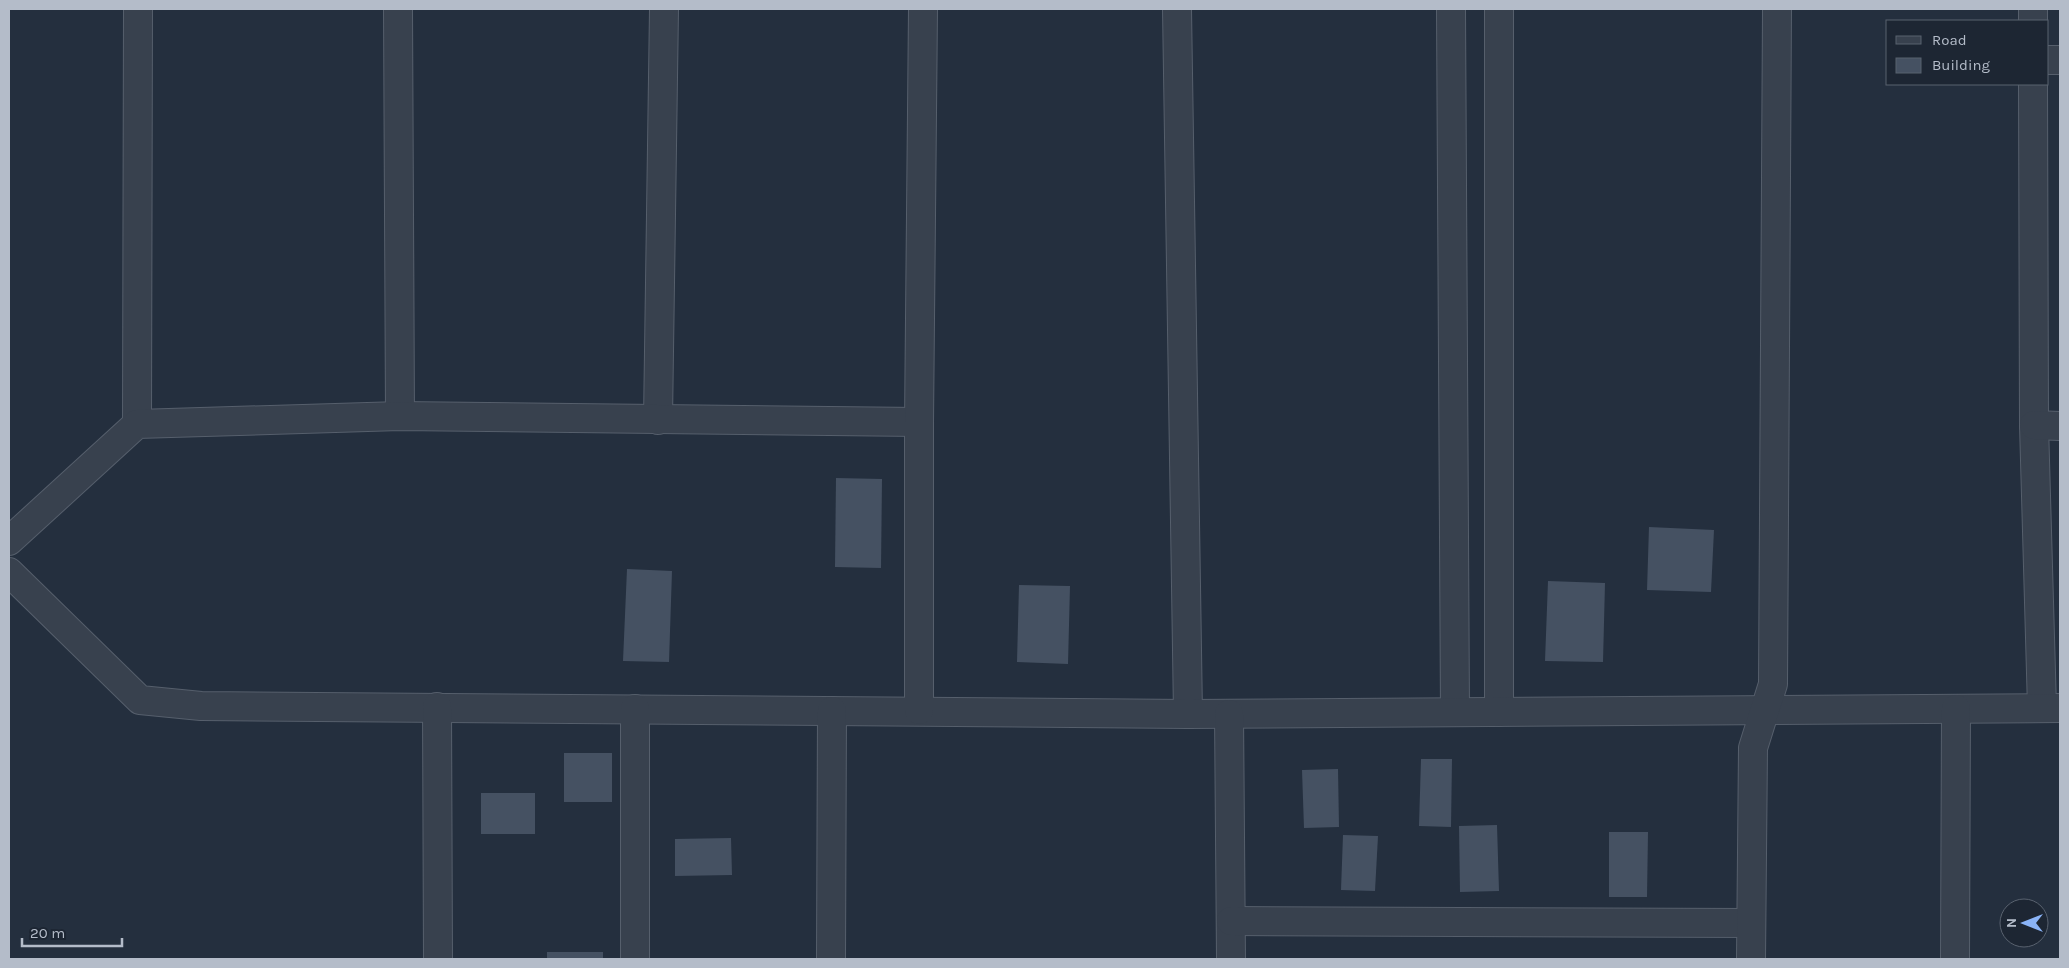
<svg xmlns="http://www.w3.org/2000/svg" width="2069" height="968" viewBox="0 0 2069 968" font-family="Karla,sans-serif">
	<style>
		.building { fill: #455162 }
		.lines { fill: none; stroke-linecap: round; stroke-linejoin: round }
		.street-casing { stroke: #565f6c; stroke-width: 30 }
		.street { stroke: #38414e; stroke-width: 28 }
	</style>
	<rect width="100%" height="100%" fill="#242f3e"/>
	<g class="building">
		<path d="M836 478 882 479 881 568 835 567Z"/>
		<path d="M1649 527 1714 530 1711 592 1647 590Z"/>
		<path d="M627 569 672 571 669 662 623 661Z"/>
		<path d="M1548 581 1605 583 1603 662 1545 661Z"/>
		<path d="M1019 585 1070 586 1068 664 1017 662Z"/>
		<rect x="564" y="753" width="48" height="49"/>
		<path d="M1421 759H1452L1451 827 1419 826Z"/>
		<path d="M1338 769 1339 827 1304 828 1302 770Z"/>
		<rect x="481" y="793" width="54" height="41"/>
		<path d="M1497 825 1499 891 1460 892 1459 826Z"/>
		<path d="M1609 832H1648L1647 897H1609Z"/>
		<path d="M1343 835 1378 836 1375 891 1341 890Z"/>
		<path d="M731 838 732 875 675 876V839Z"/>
		<rect x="547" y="952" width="56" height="7"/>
	</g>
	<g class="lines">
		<defs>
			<g id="street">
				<path d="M398 9 400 416"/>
				<path d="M1177 9 1188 714"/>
				<path d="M1451 9 1455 712"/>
				<path d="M1499 9V712"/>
				<path d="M2033 21V9"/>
				<path d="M2048 60H2060"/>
				<path d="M2033 84 2034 425 2042 708"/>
				<path d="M658 420 664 9"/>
				<path d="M137 424 138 9"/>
				<path d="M2034 425 2060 426"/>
				<path d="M9 541 137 424 400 416 919 422"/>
				<path d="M9 572 140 700 201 706 1188 714 2060 708"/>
				<path d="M437 707 438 959"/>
				<path d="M635 709V959"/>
				<path d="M919 710V422L923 9"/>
				<path d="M1229 714 1231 959"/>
				<path d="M1231 921 1751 923"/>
				<path d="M831 959 832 711"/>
				<path d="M1751 959 1753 748 1773 684 1777 9"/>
				<path d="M1955 959 1956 709"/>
			</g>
		</defs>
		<use href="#street" class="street-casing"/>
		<use href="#street" class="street"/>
	</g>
	<rect width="2069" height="968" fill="none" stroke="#b4bcc9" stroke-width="20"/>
	<rect x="1886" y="20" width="162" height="65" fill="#1d2633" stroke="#59626f"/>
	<rect x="1896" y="36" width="25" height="8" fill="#38414e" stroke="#59626f"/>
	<text x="1932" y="45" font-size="15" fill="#b4bcc9">Road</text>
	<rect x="1896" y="58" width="25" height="15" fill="#455162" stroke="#59626f"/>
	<text x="1932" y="70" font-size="15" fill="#b4bcc9">Building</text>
	<g transform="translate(2024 923) rotate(270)"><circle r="24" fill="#1d2633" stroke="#59626f"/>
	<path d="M0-4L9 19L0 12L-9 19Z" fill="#8ab4f8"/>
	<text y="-8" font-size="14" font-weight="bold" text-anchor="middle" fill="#b4bcc9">N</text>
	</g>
	<path d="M22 938v8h100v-8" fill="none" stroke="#b4bcc9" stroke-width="2.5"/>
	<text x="30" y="938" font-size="15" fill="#b4bcc9" stroke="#1d2633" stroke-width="4" paint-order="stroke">20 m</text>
</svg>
